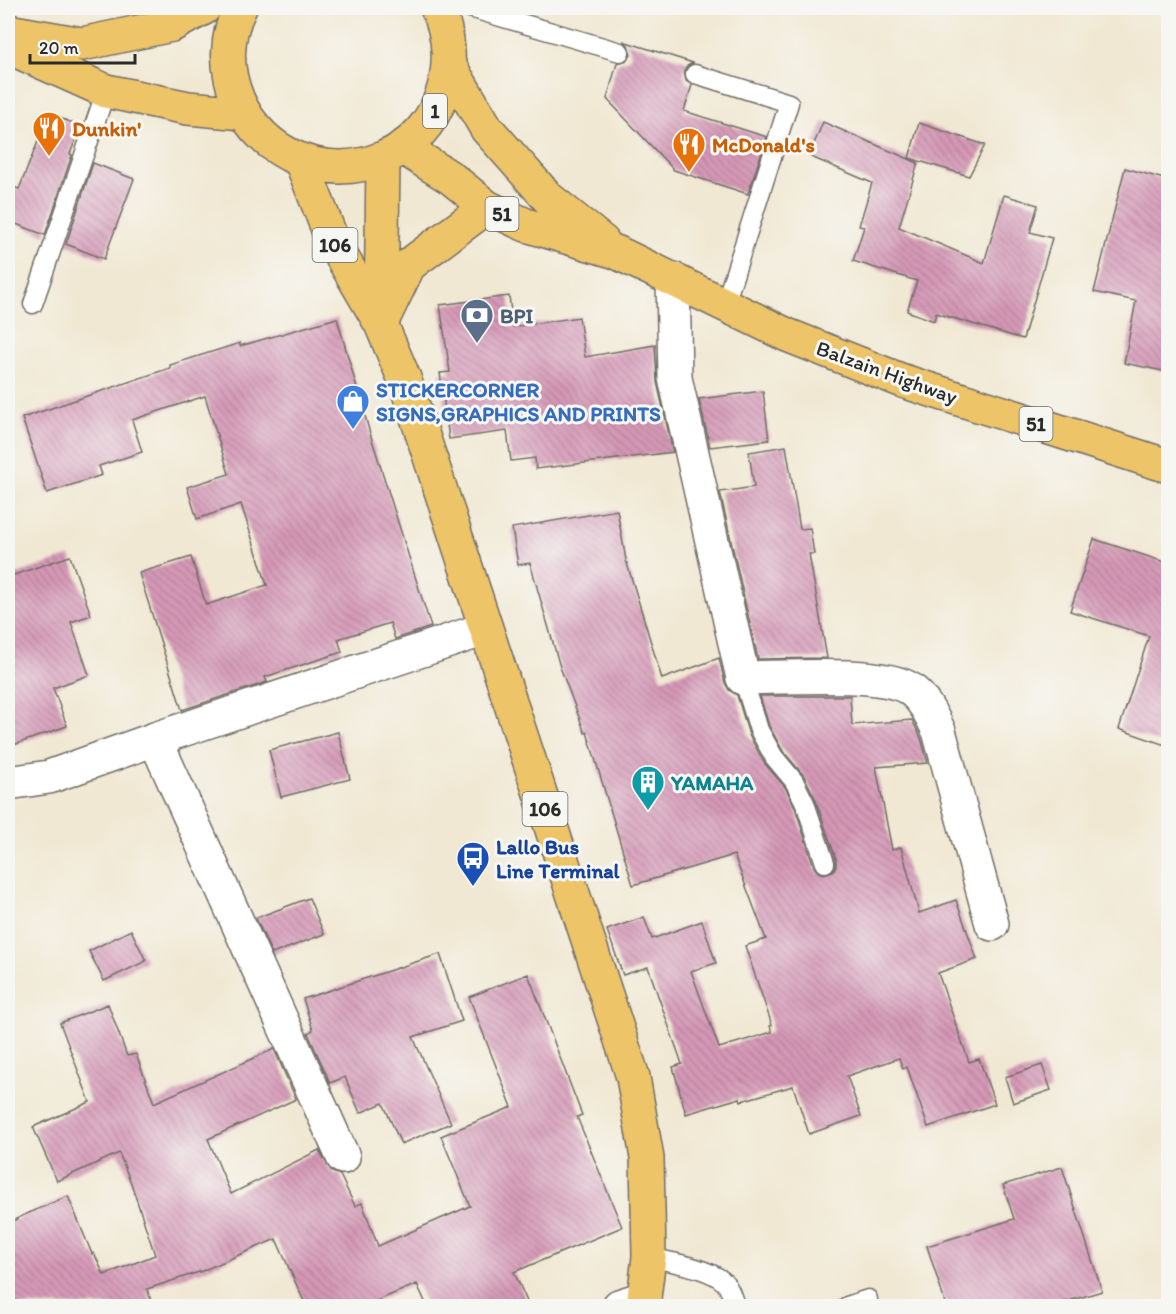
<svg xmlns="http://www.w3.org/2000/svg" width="1176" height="1314" viewBox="0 0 1176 1314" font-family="Itim,sans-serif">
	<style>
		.building { fill: url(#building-back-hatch) }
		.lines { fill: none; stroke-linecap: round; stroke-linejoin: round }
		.lane-casing { stroke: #706d66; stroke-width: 21 }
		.street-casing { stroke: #706d66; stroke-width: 36 }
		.primary-casing { stroke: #706d66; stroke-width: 36 }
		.highway-casing { stroke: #706d66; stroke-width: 36 }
		.lane { stroke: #fff; stroke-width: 18 }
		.street { stroke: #fff; stroke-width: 33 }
		.primary { stroke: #eec469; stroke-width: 33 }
		.highway { stroke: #eec469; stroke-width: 33 }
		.labels { text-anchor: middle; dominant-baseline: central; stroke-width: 6; stroke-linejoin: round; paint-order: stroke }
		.shield { fill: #f6f6f2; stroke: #686867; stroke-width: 1.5 }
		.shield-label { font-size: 20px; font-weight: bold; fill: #2b2b2b }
		.food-label { font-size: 21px; font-weight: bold; fill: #c56008; stroke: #f6f6f2; text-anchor: start }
		.service-label { font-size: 21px; font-weight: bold; fill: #4e5e75; stroke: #f6f6f2; text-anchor: start }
		.street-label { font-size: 21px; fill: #2b2b2b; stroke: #f6f6f2 }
		.shop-label { font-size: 21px; font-weight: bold; fill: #366cbe; stroke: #f6f6f2; text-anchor: start }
		.culture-label { font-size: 21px; font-weight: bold; fill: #0d838f; stroke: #f6f6f2; text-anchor: start }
		.transit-label { font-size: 21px; font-weight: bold; fill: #164399; stroke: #f6f6f2; text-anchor: start }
	</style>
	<defs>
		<pattern id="building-back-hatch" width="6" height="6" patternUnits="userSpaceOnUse" patternTransform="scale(1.5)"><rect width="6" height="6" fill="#d699b7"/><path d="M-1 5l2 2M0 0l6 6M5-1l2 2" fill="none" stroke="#ae7d95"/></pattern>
	</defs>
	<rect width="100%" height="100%" fill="#f6f6f2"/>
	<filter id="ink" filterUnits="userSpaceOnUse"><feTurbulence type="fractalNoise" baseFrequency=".0167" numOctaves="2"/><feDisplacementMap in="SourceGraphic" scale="12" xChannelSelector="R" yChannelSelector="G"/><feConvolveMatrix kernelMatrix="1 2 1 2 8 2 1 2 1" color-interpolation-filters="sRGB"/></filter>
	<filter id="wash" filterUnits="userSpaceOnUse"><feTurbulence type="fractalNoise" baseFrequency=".008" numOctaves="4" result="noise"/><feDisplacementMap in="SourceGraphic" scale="24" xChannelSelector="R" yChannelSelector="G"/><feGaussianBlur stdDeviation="1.35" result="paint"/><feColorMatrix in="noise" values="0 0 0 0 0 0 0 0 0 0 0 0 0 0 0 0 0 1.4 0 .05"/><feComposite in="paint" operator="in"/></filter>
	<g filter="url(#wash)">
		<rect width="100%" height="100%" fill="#f1e8d3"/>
		<g id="blocks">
			<g class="building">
				<path d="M623 41 693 63 687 66 684 71 686 81 692 85 684 111 767 137 748 194 674 170 607 99 617 63 627 60 631 55 628 45Z"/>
				<path d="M49 114 81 126 70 154 72 155 45 235 8 221V185L19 189Z"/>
				<path d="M823 122 918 163 899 227 984 263 1004 195 1038 205 1030 232 1052 238 1023 339 936 313 934 321 907 311 917 281 853 261 864 227 859 226 872 183 809 156Z"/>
				<path d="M919 123 985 145 969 176 909 158Z"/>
				<path d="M93 163 134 179 104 259 66 244Z"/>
				<path d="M1125 168 1168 180V372L1124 363 1136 301 1094 292Z"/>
				<path d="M509 296 513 327 579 317 585 357 655 345 657 382 673 452 536 469 535 458 511 461 507 431 449 439 440 373 450 372 440 305Z"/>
				<path d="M337 318 369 430 431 627 395 639 390 623 338 639 342 652 265 677 267 682 182 710 139 573 191 557 206 605 267 585 241 504 197 519 187 487 229 474 205 396 132 420 142 452 99 466 102 475 47 493 22 418 170 368V365L240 343V346Z"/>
				<path d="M763 391 769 440 710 447 699 399Z"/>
				<path d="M786 446 800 529 810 528 814 554H809L827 658 758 659 720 492 754 487 749 452Z"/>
				<path d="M617 510 626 560 662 679 719 658 725 683 729 690 737 695 749 735 765 764 785 787 795 807 814 867 818 872 823 874 833 871 836 866V859L815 798 804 776 783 751 769 726 760 696H850L852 725 912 720 921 738 928 763 876 767 892 850 901 847 919 913 956 900 977 959 938 973 969 1062 979 1059 995 1104 928 1127 907 1067 903 1069 899 1058 847 1076 861 1116 809 1134 793 1086 741 1101 740 1098 686 1114 673 1067 682 1064 648 967 623 975 607 930 644 917 652 939 702 921 716 963 691 971 719 1048 772 1032 770 1026 772 1025 745 946 766 939 734 855 633 885 587 732 585 733 560 667 530 563 518 565 512 528Z"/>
				<path d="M1094 539 1168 563V746L1119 729 1149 636 1070 611Z"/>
				<path d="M70 556 91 615 71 622 89 675 53 688 67 726 8 747V577Z"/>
				<path d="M338 732 350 779 281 797 269 750Z"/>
				<path d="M309 898 324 934 272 954 256 918Z"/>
				<path d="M131 930 146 961 104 981 89 951Z"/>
				<path d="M440 954 462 1021 413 1037 451 1123 401 1144 383 1103 360 1113 345 1077 330 1083 308 1033 313 1030 303 999Z"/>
				<path d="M528 974 582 1115 577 1117 622 1227 514 1272 529 1306H427L417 1284 364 1306H306L276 1239 202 1271 147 1289 153 1306H8V1224L22 1216 68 1196 92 1254 94 1253 104 1275 155 1255 131 1183 119 1153 57 1181 33 1127 90 1102 60 1023 108 1004 127 1056 136 1054 154 1103 274 1049 296 1099 208 1139 231 1194 319 1150 332 1172 340 1175 355 1206 362 1203 378 1246 470 1206 441 1136 512 1107 469 997Z"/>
				<path d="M1042 1065 1051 1090 1013 1103 1005 1077Z"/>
				<path d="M1062 1167 1102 1291 1053 1306H946L927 1246 1014 1219 1003 1185Z"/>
			</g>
		</g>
	</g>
	<g filter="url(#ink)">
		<use href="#blocks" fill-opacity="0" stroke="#706d66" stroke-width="1.5"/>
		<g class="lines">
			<defs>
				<g id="lane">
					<path d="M470 8 620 52"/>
					<path d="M695 74 789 103 725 304"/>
					<path d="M33 304 106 91"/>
					<path d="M743 678 759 730 774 757 794 781 805 803 825 863"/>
					<path d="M649 1257C669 1262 713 1268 726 1284 731 1291 733 1299 735 1306"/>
					<path d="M847 1306 868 1299"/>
				</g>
				<g id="street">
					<path d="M673 279 675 378 743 678C779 678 882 670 910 689 924 699 931 715 939 731L992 924"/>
					<path d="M155 739 343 1157"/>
					<path d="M8 783 49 777 155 739 485 629"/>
					<path d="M619 1306 644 1298"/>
				</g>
				<g id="primary">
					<path d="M449 65 487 129 548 198 603 242"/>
					<path d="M402 147 451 178 487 207 526 225 616 252 787 335 903 381 1168 466"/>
				</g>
				<g id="highway">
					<path d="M240 8C225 37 225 70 238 100 262 156 327 182 383 158 441 135 464 62 437 8"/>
					<path d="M8 31 82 44 172 25 204 8"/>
					<path d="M8 47 106 91 188 108 243 113"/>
					<path d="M301 161 333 242 381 324 404 378 633 1077 647 1158 649 1257 643 1306"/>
					<path d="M384 317 409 265 487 207"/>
					<path d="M381 322 383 159"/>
				</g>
			</defs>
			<use href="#lane" class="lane-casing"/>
			<use href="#street" class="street-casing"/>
			<use href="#primary" class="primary-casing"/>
			<use href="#highway" class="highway-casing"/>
			<use href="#lane" class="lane"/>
			<use href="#street" class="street"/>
			<use href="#primary" class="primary"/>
			<use href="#highway" class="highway"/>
		</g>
	</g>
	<defs>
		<symbol id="restaurant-pin" viewBox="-11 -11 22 30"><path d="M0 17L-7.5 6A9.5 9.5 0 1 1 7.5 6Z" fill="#e8710a" stroke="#f6f6f2"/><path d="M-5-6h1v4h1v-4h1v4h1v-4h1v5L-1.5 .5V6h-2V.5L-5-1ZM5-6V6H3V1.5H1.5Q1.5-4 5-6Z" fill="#fff"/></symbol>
		<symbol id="bank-pin" viewBox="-11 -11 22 30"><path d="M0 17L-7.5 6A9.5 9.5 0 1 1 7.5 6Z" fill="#5c6f8a" stroke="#f6f6f2"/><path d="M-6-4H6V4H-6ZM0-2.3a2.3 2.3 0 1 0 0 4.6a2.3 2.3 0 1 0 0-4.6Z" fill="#fff"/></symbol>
		<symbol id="shop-pin" viewBox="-11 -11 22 30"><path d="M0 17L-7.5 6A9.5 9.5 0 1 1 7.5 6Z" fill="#3f7fe0" stroke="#f6f6f2"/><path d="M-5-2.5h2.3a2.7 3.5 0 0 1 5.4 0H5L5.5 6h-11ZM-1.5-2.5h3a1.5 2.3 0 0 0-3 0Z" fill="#fff"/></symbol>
		<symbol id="building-pin" viewBox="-11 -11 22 30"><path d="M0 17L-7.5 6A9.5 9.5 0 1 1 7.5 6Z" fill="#0f9aa8" stroke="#f6f6f2"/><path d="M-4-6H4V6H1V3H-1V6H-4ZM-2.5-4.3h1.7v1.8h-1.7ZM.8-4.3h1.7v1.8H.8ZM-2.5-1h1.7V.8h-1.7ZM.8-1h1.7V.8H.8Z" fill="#fff"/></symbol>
		<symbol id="bus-pin" viewBox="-11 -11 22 30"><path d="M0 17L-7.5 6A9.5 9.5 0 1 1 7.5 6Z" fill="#1a4fb4" stroke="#f6f6f2"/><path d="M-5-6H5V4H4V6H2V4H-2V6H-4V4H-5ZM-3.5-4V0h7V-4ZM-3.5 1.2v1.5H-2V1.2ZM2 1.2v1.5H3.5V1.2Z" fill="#fff"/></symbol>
	</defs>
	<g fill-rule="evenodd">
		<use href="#restaurant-pin" x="30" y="109" width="38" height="52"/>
		<use href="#restaurant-pin" x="670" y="125" width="38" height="52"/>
		<use href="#bank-pin" x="458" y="296" width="38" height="52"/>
		<use href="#shop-pin" x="334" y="382" width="38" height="52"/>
		<use href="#building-pin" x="629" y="763" width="38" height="52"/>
		<use href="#bus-pin" x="454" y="839" width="38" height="52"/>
	</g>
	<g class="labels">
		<g class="shield">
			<rect x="423" y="94" width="24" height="34" rx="4.5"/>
			<rect x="485.5" y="197" width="33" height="34" rx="4.5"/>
			<rect x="312.5" y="228" width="45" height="34" rx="4.5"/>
			<rect x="1019.5" y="407" width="33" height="34" rx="4.5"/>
			<rect x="522.5" y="792" width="45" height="34" rx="4.5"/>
		</g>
		<g class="shield-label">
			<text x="435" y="111">1</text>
			<text x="502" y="214">51</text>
			<text x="335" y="245">106</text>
			<text x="1036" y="424">51</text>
			<text x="545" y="809">106</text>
		</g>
		<g class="food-label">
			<text x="72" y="128">Dunkin'</text>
			<text x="712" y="144">McDonald's</text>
		</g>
		<g class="service-label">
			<text x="500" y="315">BPI</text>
		</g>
		<g class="street-label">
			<text transform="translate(887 372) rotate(20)">Balzain Highway</text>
		</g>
		<g class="shop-label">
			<text x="376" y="389">STICKERCORNER<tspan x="376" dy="24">SIGNS,GRAPHICS AND PRINTS</tspan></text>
		</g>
		<g class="culture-label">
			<text x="671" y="782">YAMAHA</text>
		</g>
		<g class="transit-label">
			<text x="496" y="846">Lallo Bus<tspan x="496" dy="24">Line Terminal</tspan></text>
		</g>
	</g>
	<rect width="1176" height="1314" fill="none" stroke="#f6f6f2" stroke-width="30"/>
	<path d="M30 54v9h105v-9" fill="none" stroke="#2b2b2b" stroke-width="3"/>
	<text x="39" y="54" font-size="18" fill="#2b2b2b" stroke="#f6f6f2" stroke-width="4.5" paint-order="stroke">20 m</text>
</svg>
